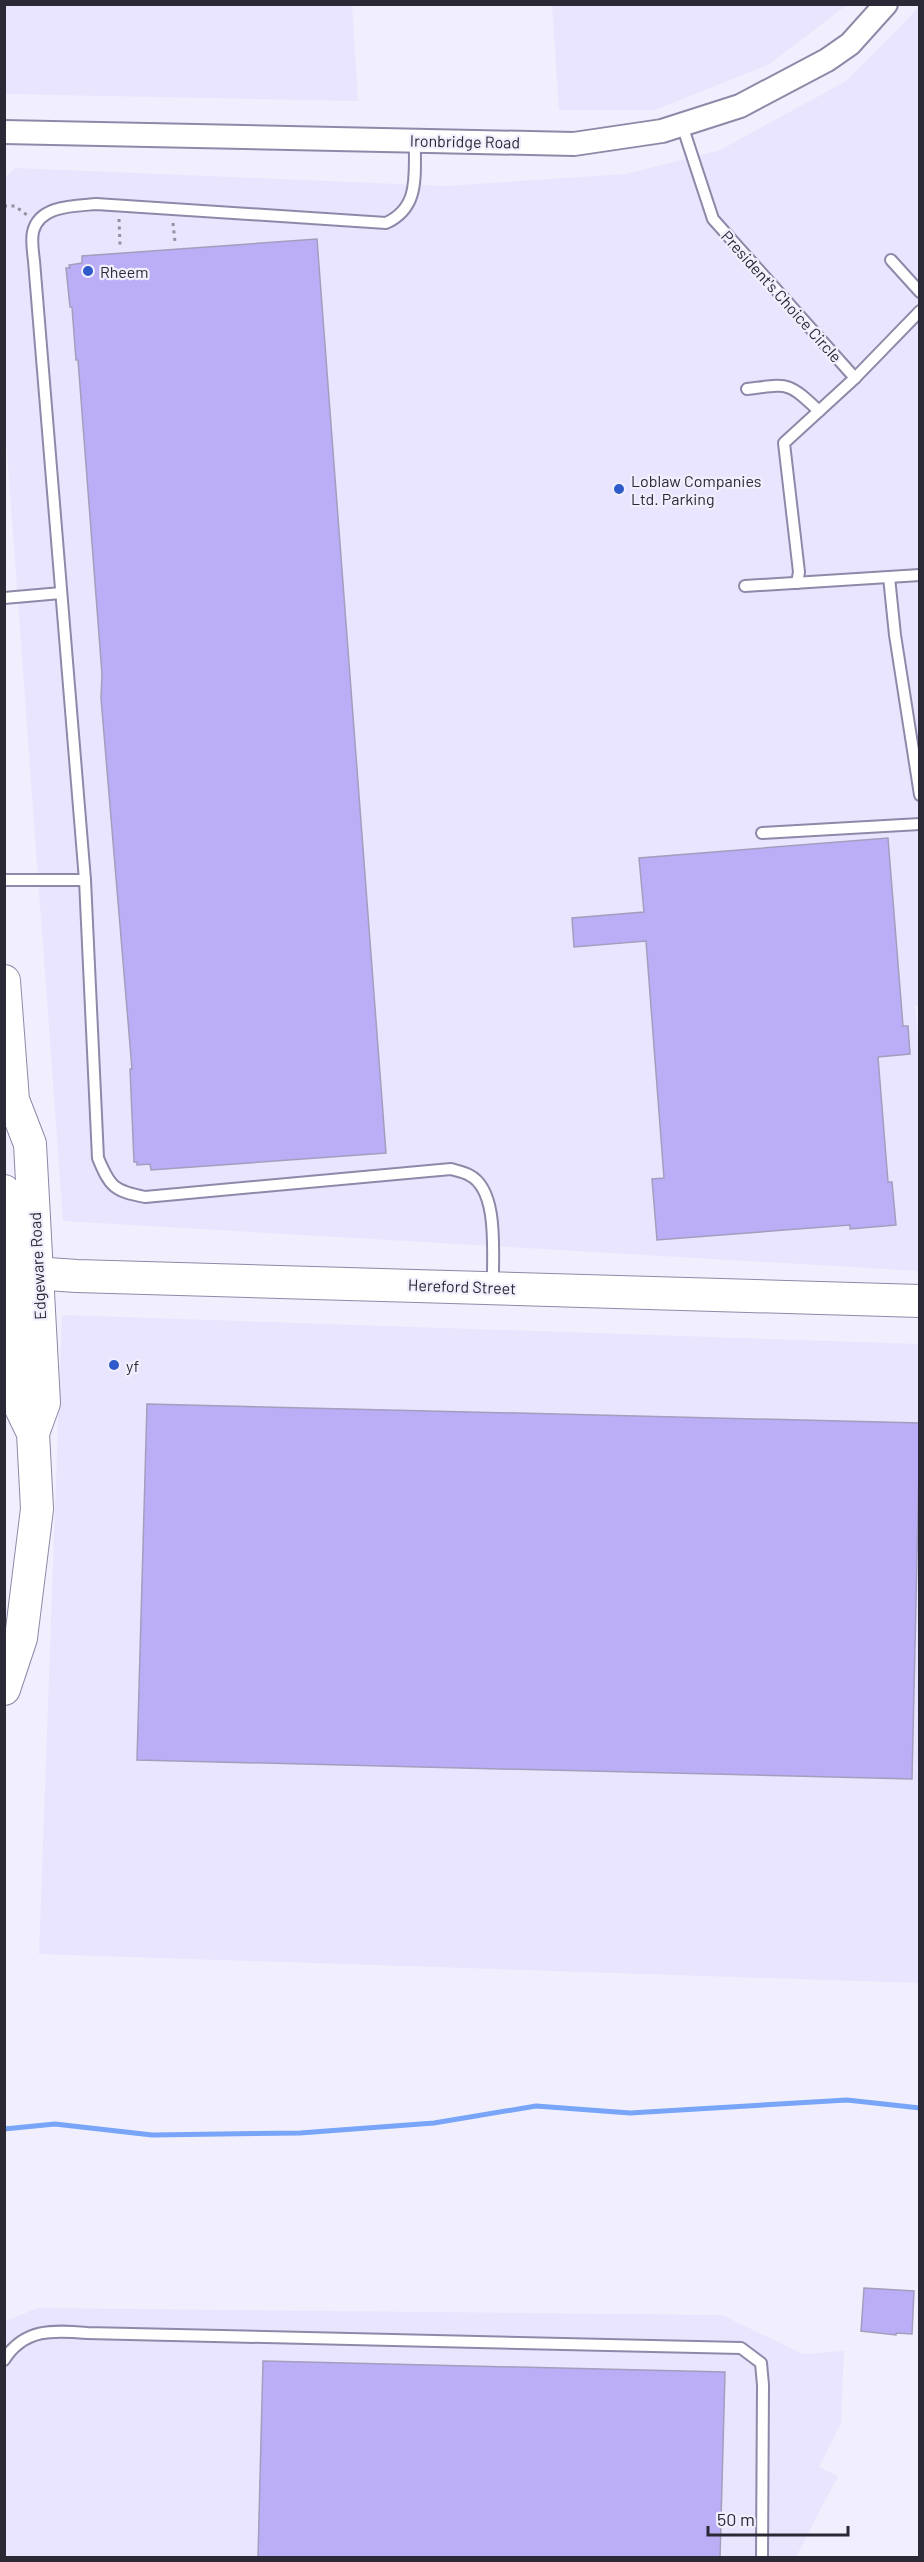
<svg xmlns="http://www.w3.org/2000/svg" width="924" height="2562" viewBox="0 0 924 2562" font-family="Barlow,sans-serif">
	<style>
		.built { fill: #e9e5fe }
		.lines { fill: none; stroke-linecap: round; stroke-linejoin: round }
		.stream { stroke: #78a5f7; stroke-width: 5 }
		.building { fill: #bbaef6; stroke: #a39ebe; stroke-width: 1.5 }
		.lane-casing { stroke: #8e89a8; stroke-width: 14 }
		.street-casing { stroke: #8e89a8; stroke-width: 26 }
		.secondary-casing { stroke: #8e89a8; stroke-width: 34 }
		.path { stroke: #92909e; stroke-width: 3; stroke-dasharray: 3 4.5; stroke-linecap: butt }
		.lane { stroke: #fff; stroke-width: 10 }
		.street { stroke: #fff; stroke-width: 22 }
		.secondary { stroke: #fff; stroke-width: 32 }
		.poi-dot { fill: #2f5bca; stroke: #f1effd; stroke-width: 2 }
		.labels { text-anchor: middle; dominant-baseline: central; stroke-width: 4.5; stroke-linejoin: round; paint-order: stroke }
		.street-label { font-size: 16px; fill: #2b2936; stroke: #f1effd }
		.poi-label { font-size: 16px; fill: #2b2936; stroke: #f1effd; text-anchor: start }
	</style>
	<rect width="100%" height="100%" fill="#f1effd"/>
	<g class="built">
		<path d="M5 4 352 5 358 101 5 94Z"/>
		<path d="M552 5V4L847 5 768 65 655 110H559Z"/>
		<path d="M919 7 920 1005 915 1006 920 1059 919 1271 63 1221 5 424 4 179 15 168 446 186 626 174 720 150 846 81Z"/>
		<path d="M62 1315 919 1344V1983L39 1954Z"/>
		<path d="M38 2308 722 2315 803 2354 844 2351 841 2423 819 2467 838 2476 796 2557 5 2558V2321Z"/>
	</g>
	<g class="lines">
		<path class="stream" d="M4 2129 55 2124 152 2135 300 2133 434 2123 536 2106 630 2113 847 2100 920 2108"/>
	</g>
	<g class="building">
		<path d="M317 239 386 1153 151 1170 150 1164 137 1165V1162H134L130 1069H132L101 698 102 674 78 360H76L72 307H70L66 268H70L69 265 82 263V256Z"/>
		<path d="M888 838 903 1026H908L910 1054 878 1057 888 1182H892L896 1225 850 1229V1225L657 1240 652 1179 664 1178 646 941 574 947 572 918 644 912 639 858Z"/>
		<path d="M147 1404 920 1423 912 1779 137 1760Z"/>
		<path d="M864 2288 914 2291 912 2334 896 2333V2335L861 2331Z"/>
		<path d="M263 2361 725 2372 720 2558H258Z"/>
	</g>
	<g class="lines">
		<defs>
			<g id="lane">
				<path d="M682 125 713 219 855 378 920 311"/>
				<path d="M415 140C414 174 421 207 386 223L96 204C75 206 39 205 33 232 31 240 33 252 34 261L85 880 98 1158C110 1187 114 1191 145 1197L451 1169C457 1171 464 1172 469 1175 500 1190 492 1257 493 1286"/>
				<path d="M891 260 920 292"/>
				<path d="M747 389C789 384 787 381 819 411"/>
				<path d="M889 577 895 635 920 795"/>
				<path d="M797 583 799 572 784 443 855 378"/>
				<path d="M745 586 920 575"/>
				<path d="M4 598 61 593"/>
				<path d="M762 833 920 824"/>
				<path d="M4 880H85"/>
				<path d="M4 2360C24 2328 54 2330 87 2333L741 2348 761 2363 763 2385 762 2558"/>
			</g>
			<path id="street" d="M4 132 574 144 662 131 740 106 827 60 850 44 886 4"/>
			<g id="secondary">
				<path d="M4 981 13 1100 30 1144 44 1403 33 1433"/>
				<path d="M4 1191 18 1402 33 1433 37 1509 21 1638 4 1689"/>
				<path d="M4 1271 77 1276 920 1301"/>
			</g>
		</defs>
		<use href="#lane" class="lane-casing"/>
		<use href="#street" class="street-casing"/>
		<use href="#secondary" class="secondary-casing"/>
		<g class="path">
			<path d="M4 206H15L27 215"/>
			<path d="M119 219 120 245"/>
			<path d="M173 223 175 242"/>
		</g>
		<use href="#lane" class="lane"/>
		<use href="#street" class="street"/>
		<use href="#secondary" class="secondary"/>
	</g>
	<g class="poi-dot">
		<circle cx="88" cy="271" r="6"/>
		<circle cx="619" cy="489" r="6"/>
		<circle cx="114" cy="1365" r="6"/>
	</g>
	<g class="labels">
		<g class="street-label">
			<text transform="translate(465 141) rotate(1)">Ironbridge Road</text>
			<text transform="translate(782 296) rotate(48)">President's Choice Circle</text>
			<text transform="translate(37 1266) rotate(-93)">Edgeware Road</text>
			<text transform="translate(462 1286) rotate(2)">Hereford Street</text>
		</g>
		<g class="poi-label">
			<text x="100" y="271">Rheem</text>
			<text x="631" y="480">Loblaw Companies<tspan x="631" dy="18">Ltd. Parking</tspan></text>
			<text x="126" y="1365">yf</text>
		</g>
	</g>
	<rect width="924" height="2562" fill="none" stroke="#2b2936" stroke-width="12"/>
	<path d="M708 2526v9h140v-9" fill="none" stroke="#2b2936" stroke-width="3"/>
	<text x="717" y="2526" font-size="18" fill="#2b2936" stroke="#f1effd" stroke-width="4.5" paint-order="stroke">50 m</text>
</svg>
